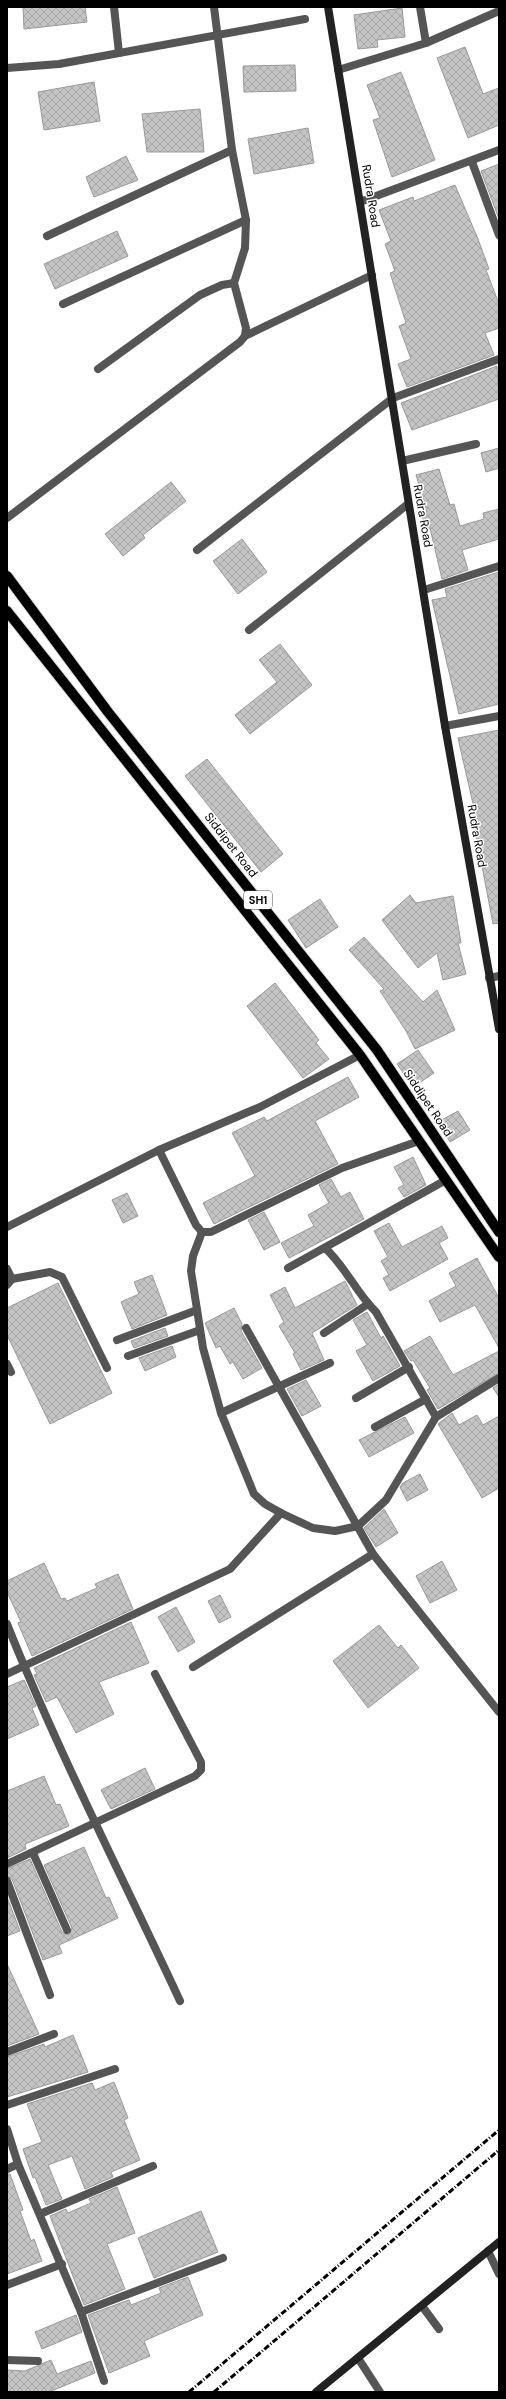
<svg xmlns="http://www.w3.org/2000/svg" width="506" height="2399" viewBox="0 0 506 2399" font-family="'DM Sans',sans-serif">
	<style>
		.building { fill: url(#building-cross-hatch); stroke: #999 }
		.lines { fill: none; stroke-linecap: round; stroke-linejoin: round }
		.primary-casing { stroke: #dbdbdb; stroke-width: 12 }
		.lane { stroke: #555; stroke-width: 8 }
		.street { stroke: #555; stroke-width: 8 }
		.secondary { stroke: #222; stroke-width: 8 }
		.primary { stroke: #000; stroke-width: 10 }
		.rail { stroke: #000; stroke-width: 3; stroke-dasharray: 6 2 1 2; stroke-linecap: butt }
		.labels { text-anchor: middle; dominant-baseline: central; stroke-width: 3; stroke-linejoin: round; paint-order: stroke }
		.shield { fill: #fff; stroke: #4c4c4c; stroke-width: 1 }
		.shield-label { font-size: 11px; font-weight: bold; fill: #000 }
		.street-label { font-size: 12px; fill: #000; stroke: #fff }
	</style>
	<defs>
		<pattern id="building-cross-hatch" width="8" height="8" patternUnits="userSpaceOnUse"><rect width="8" height="8" fill="#c4c4c4"/><path d="M0 0l8 8M0 8l8-8" fill="none" stroke="#a7a7a7"/></pattern>
	</defs>
	<rect width="100%" height="100%" fill="#fff"/>
	<g class="building">
		<path d="M23 7H85L87 22 24 29Z"/>
		<path d="M402 8 405 37 377 40 378 47 358 49 354 15Z"/>
		<path d="M465 47 483 94 499 88V125L468 138 437 58Z"/>
		<path d="M295 65 296 91 244 92 243 66Z"/>
		<path d="M401 72 435 160 392 177 373 120 380 118 367 85Z"/>
		<path d="M94 82 100 121 44 130 38 92Z"/>
		<path d="M200 109 204 152H147L142 114Z"/>
		<path d="M308 128 314 163 254 174 248 139Z"/>
		<path d="M126 156 138 180 94 197 86 177Z"/>
		<path d="M499 164V219L481 171Z"/>
		<path d="M455 185 478 239 489 269 486 270 499 304V328L485 333 494 355 407 387 398 364 411 359 399 326 406 323 390 273 395 271 385 244 391 241 379 210 413 197 414 201Z"/>
		<path d="M117 231 128 256 55 289 44 264Z"/>
		<path d="M497 366 499 399 412 430 401 403Z"/>
		<path d="M499 448V468L486 472 481 453Z"/>
		<path d="M439 469 450 505 454 504 460 526 484 519 483 513 499 509V539L462 550 468 570 442 579 430 528 426 529 421 513 427 512 416 475Z"/>
		<path d="M171 482 186 501 143 535 145 538 123 556 105 534Z"/>
		<path d="M242 539 267 572 238 594 213 561Z"/>
		<path d="M499 572V704L459 714 432 600 447 597 445 589Z"/>
		<path d="M280 644 312 685 250 734 235 715 277 682 259 660Z"/>
		<path d="M499 730V923L493 924 471 808H474L458 738Z"/>
		<path d="M207 759 283 854 261 872 185 776Z"/>
		<path d="M410 895 416 903 453 896 461 943H458L466 974 443 980 437 953 418 968 382 920Z"/>
		<path d="M320 899 338 927 306 948 288 920Z"/>
		<path d="M364 937 423 1002 437 990 455 1030 415 1049 406 1031 380 991 384 989 349 950Z"/>
		<path d="M275 983 319 1040 316 1043 329 1059 303 1078 247 1006Z"/>
		<path d="M418 1050 434 1073 413 1087 397 1064Z"/>
		<path d="M348 1077 359 1097 315 1121 338 1164 214 1224 203 1203 255 1176 232 1133 264 1117 267 1121Z"/>
		<path d="M458 1111 470 1130 450 1142 438 1122Z"/>
		<path d="M413 1157 426 1185 404 1197 398 1188 404 1185 394 1167Z"/>
		<path d="M331 1179 341 1197 350 1192 364 1219 289 1258 281 1243 314 1226 308 1215 329 1203 319 1185Z"/>
		<path d="M127 1193 138 1216 123 1223 112 1200Z"/>
		<path d="M264 1212 280 1242 264 1250 248 1220Z"/>
		<path d="M389 1223 402 1247 442 1226 448 1238 439 1243 448 1259 390 1291 383 1278 389 1275 381 1261 388 1257 374 1231Z"/>
		<path d="M477 1258 499 1298V1348L475 1305 440 1322 429 1301 456 1286 449 1273Z"/>
		<path d="M152 1275 167 1315 132 1329 121 1302 139 1294 134 1282Z"/>
		<path d="M345 1281 357 1305 312 1333 324 1360 301 1370 293 1354 295 1353 279 1326 284 1322 270 1295 285 1287 295 1308Z"/>
		<path d="M58 1283 112 1393 50 1424 7 1335V1308Z"/>
		<path d="M234 1308 242 1324 241 1331 262 1368 243 1379 233 1362 230 1364 220 1346 216 1348 205 1323Z"/>
		<path d="M367 1312 381 1338 383 1336 400 1366 373 1381 356 1351 367 1345 353 1320Z"/>
		<path d="M165 1328 168 1336 134 1348 131 1341Z"/>
		<path d="M430 1336 453 1375 499 1351V1373L438 1409 427 1390 430 1388 413 1360 411 1361 404 1351Z"/>
		<path d="M172 1346 176 1357 145 1371 139 1358Z"/>
		<path d="M306 1380 321 1406 302 1416 287 1389Z"/>
		<path d="M499 1384V1397L493 1388Z"/>
		<path d="M452 1413 459 1425 477 1415 483 1425 499 1416V1488L482 1498 438 1424Z"/>
		<path d="M405 1417 414 1433 369 1457 359 1440Z"/>
		<path d="M420 1474 428 1490 407 1501 400 1487 403 1483Z"/>
		<path d="M384 1509 398 1533 376 1547 364 1528Z"/>
		<path d="M442 1561 457 1590 430 1603 416 1576Z"/>
		<path d="M44 1563 61 1599 65 1598 67 1601 97 1588 95 1584 118 1574 133 1609 32 1656 18 1623 21 1622 7 1592V1581Z"/>
		<path d="M220 1595 231 1617 219 1623 208 1601Z"/>
		<path d="M176 1607 195 1642 178 1652 158 1617Z"/>
		<path d="M131 1622 149 1663 99 1682 114 1714 76 1733 57 1697 46 1702 34 1675 37 1674 34 1668Z"/>
		<path d="M379 1625 398 1648 401 1645 419 1668 368 1708 333 1661Z"/>
		<path d="M24 1680 36 1706 32 1708 39 1725 7 1739V1687Z"/>
		<path d="M145 1768 155 1789 111 1809 101 1790Z"/>
		<path d="M44 1776 56 1805 60 1804 69 1826 25 1844 26 1849 7 1858V1791Z"/>
		<path d="M84 1847 106 1898 109 1897 118 1918 59 1945 62 1953 43 1960 12 1879 7 1876V1869L30 1859 62 1932 69 1935 72 1928 44 1865Z"/>
		<path d="M7 1897 20 1931 7 1936Z"/>
		<path d="M7 1964 39 2034 7 2046Z"/>
		<path d="M73 2035 88 2072 7 2097V2057L44 2044 45 2047Z"/>
		<path d="M114 2082 128 2118 124 2120 140 2160 111 2172 113 2177 85 2189 72 2156 48 2165 62 2199 46 2205 35 2177 33 2178 23 2149 42 2142 27 2104 92 2083 95 2090Z"/>
		<path d="M7 2174H10L23 2210 20 2211 31 2241 34 2239 42 2261 7 2274Z"/>
		<path d="M117 2187 135 2233 107 2244 125 2289 84 2305 50 2216 66 2209 68 2213 91 2203 89 2199Z"/>
		<path d="M201 2211 218 2252 154 2278 138 2238Z"/>
		<path d="M188 2277 203 2315 144 2341 150 2356 109 2373 88 2315 129 2300 131 2305 161 2293 159 2288Z"/>
		<path d="M76 2315 82 2332 42 2349 35 2332Z"/>
		<path d="M51 2360 57 2374 91 2361 95 2373 49 2392H7V2370L25 2371Z"/>
	</g>
	<g class="lines">
		<defs>
			<g id="primary">
				<path d="M7 576 108 712 377 1050 499 1232"/>
				<path d="M7 611 360 1055 499 1257"/>
			</g>
		</defs>
		<use href="#primary" class="primary-casing"/>
		<g class="lane">
			<path d="M114 7 119 53"/>
			<path d="M7 68 59 64 305 19"/>
			<path d="M47 236 232 150"/>
			<path d="M63 304 246 220"/>
			<path d="M245 336 372 275"/>
			<path d="M98 369 200 295 222 285 234 283"/>
			<path d="M7 518 240 342 245 336 246 328 234 283 245 248 246 220 232 150 214 7"/>
			<path d="M489 978 499 976"/>
			<path d="M7 1269 12 1279 7 1285"/>
			<path d="M12 1279 50 1272 62 1277 107 1368"/>
			<path d="M7 1364 11 1372"/>
			<path d="M33 1853 67 1930"/>
		</g>
		<g class="street">
			<path d="M420 7 426 43"/>
			<path d="M338 70 426 43 499 11"/>
			<path d="M472 162 499 235"/>
			<path d="M360 202 499 150"/>
			<path d="M402 461 476 444"/>
			<path d="M197 550 393 398 499 359"/>
			<path d="M424 590 499 566"/>
			<path d="M249 630 408 504"/>
			<path d="M445 726 499 716"/>
			<path d="M159 1150 196 1225 202 1232H211L342 1168 419 1141"/>
			<path d="M7 1227 159 1150 260 1107 360 1055"/>
			<path d="M202 1232 193 1256 191 1271 203 1348 221 1413 254 1494 265 1504 281 1513 313 1528 335 1531 358 1526 386 1500 436 1417 499 1378"/>
			<path d="M325 1248C346 1267 356 1293 376 1312L436 1417"/>
			<path d="M288 1268 446 1180"/>
			<path d="M246 1328 373 1554 499 1712"/>
			<path d="M324 1333 368 1304"/>
			<path d="M117 1340 197 1310"/>
			<path d="M128 1356 200 1330"/>
			<path d="M356 1398 409 1367"/>
			<path d="M221 1413 330 1363"/>
			<path d="M375 1427 426 1399"/>
			<path d="M7 1624C58 1752 122 1876 180 2001"/>
			<path d="M193 1667 373 1554"/>
			<path d="M7 1674 230 1569 281 1513"/>
			<path d="M7 1864 195 1776 201 1770V1762L155 1674"/>
			<path d="M7 1881 50 1995"/>
			<path d="M7 2052 54 2034"/>
			<path d="M7 2105 115 2069"/>
			<path d="M7 2129 18 2164 81 2312 104 2381"/>
			<path d="M7 2169 18 2164"/>
			<path d="M40 2214 153 2166"/>
			<path d="M488 2251 499 2274"/>
			<path d="M7 2285 62 2264"/>
			<path d="M422 2306 439 2329"/>
			<path d="M81 2312 223 2258"/>
			<path d="M358 2358 380 2392"/>
			<path d="M7 2360 38 2361"/>
		</g>
		<g class="secondary">
			<path d="M328 7 445 726 499 1029"/>
			<path d="M316 2392 499 2242"/>
		</g>
		<use href="#primary" class="primary"/>
		<g class="rail">
			<path d="M189 2392 499 2130"/>
			<path d="M214 2392 499 2150"/>
		</g>
	</g>
	<g class="labels">
		<rect class="shield" x="244" y="891" width="28" height="18" rx="3"/>
		<g class="shield-label">
			<text x="258" y="900">SH1</text>
		</g>
		<g class="street-label">
			<text transform="translate(371 196) rotate(81)">Rudra Road</text>
			<text transform="translate(423 516) rotate(80)">Rudra Road</text>
			<text transform="translate(477 836) rotate(80)">Rudra Road</text>
			<text transform="translate(231 845) rotate(52)">Siddipet Road</text>
			<text transform="translate(428 1103) rotate(56)">Siddipet Road</text>
		</g>
	</g>
	<rect width="506" height="2399" fill="none" stroke="#000000" stroke-width="16"/>
</svg>
